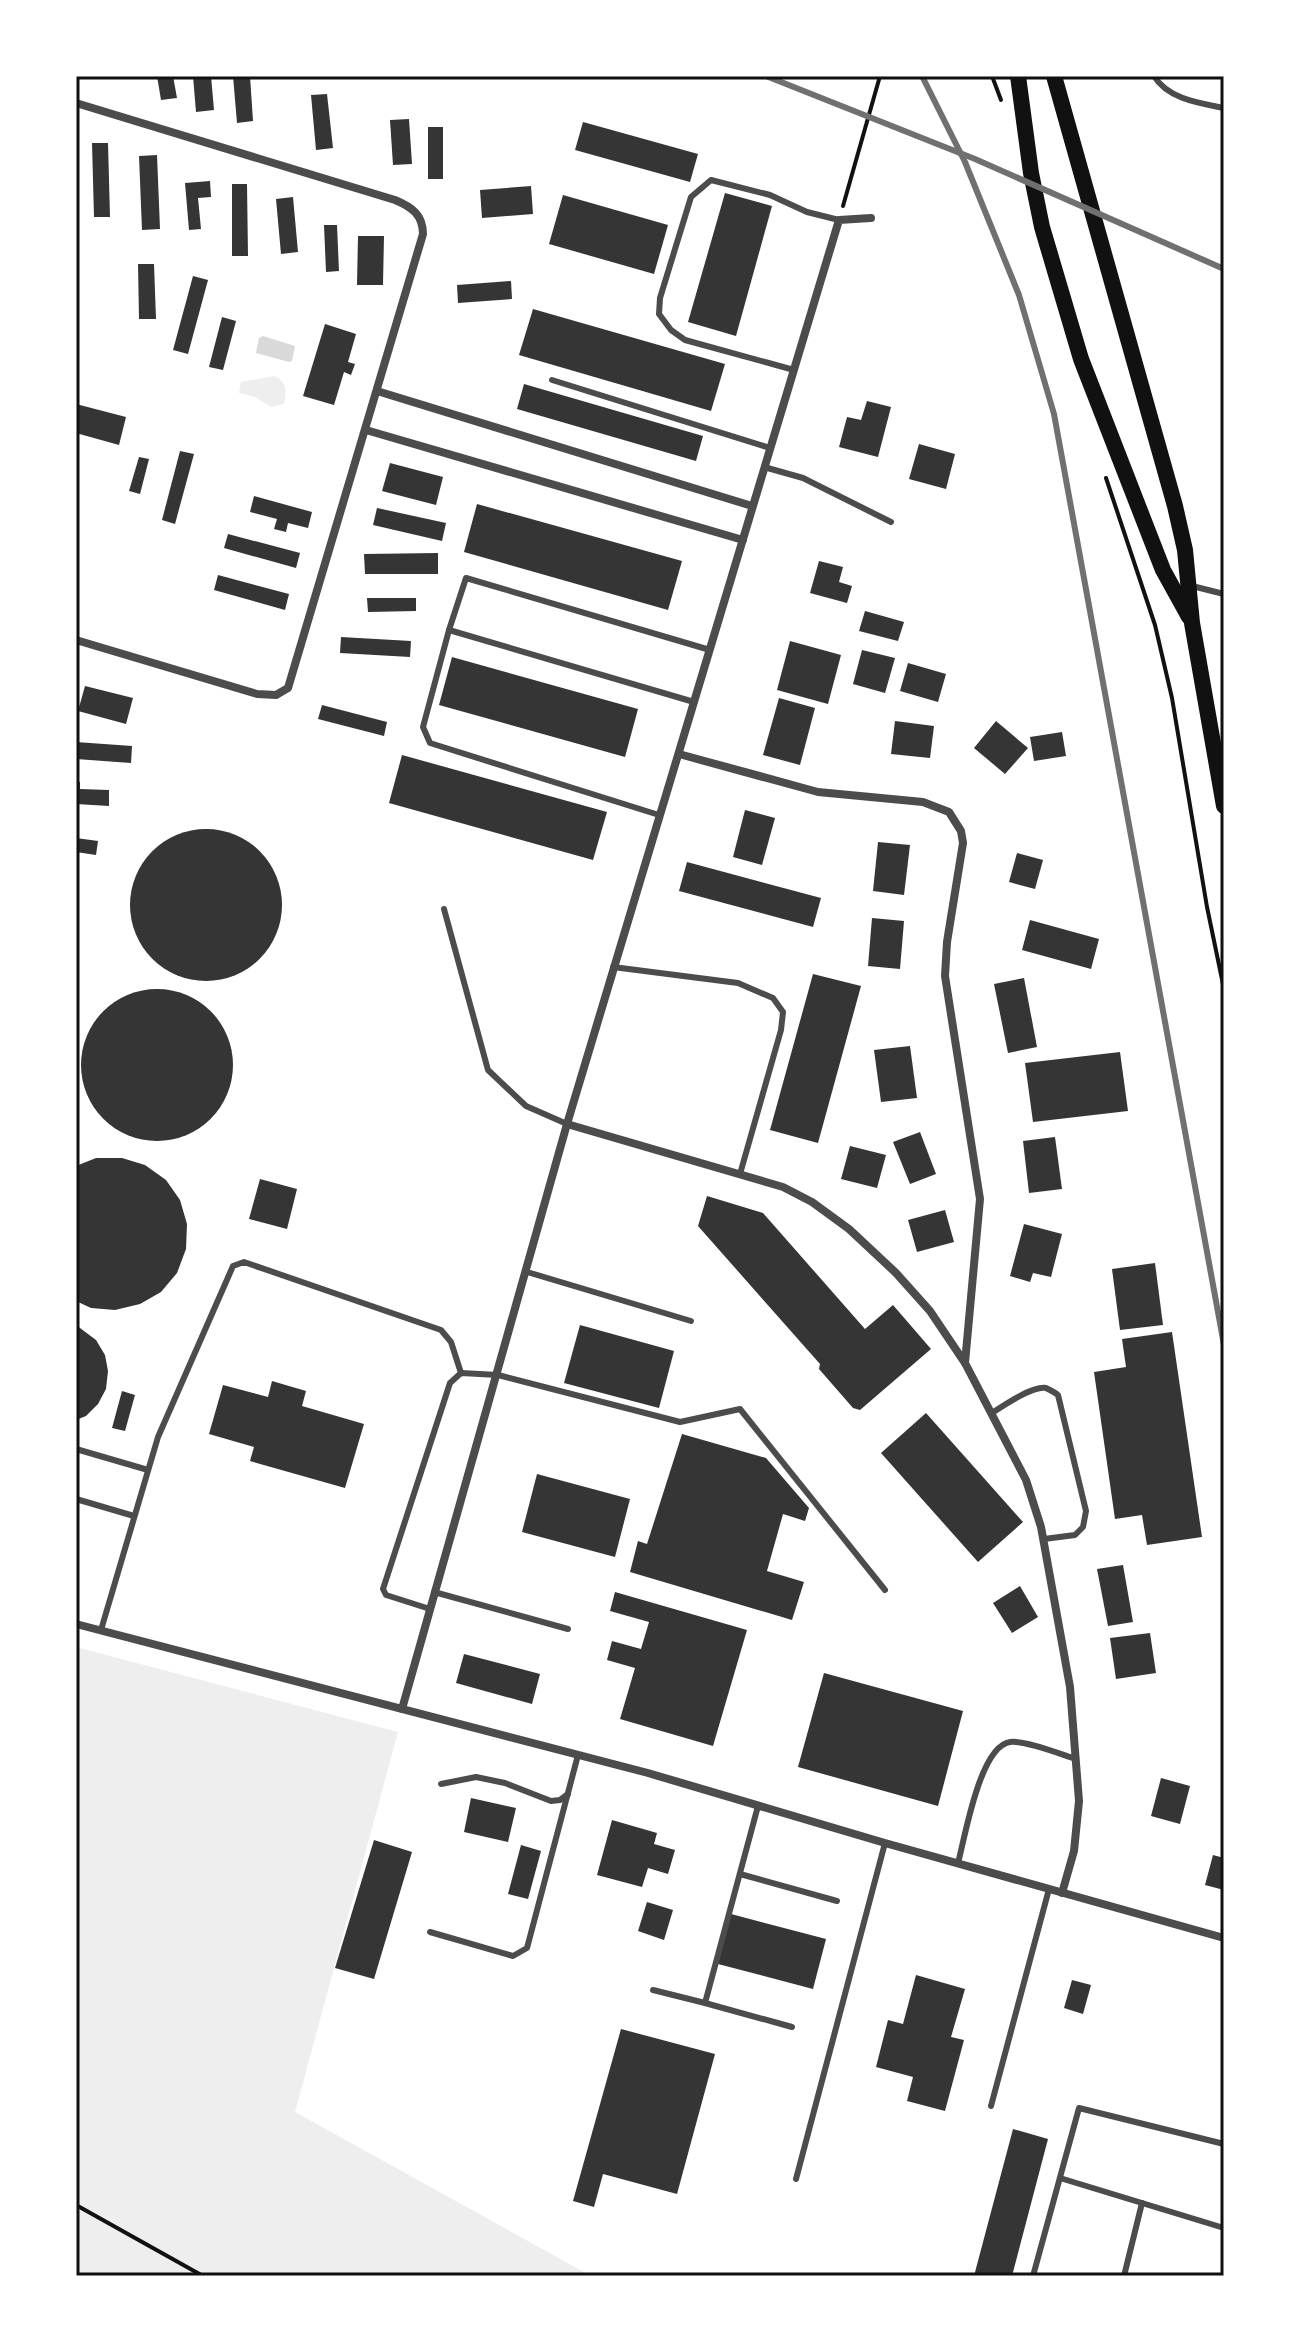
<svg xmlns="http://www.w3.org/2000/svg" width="1300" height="2352" viewBox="0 0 1300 2352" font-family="'Nunito Sans',sans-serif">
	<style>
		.green { fill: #eee }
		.water { fill: #d9d9d9 }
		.building { fill: #353535 }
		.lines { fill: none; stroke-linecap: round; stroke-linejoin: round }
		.path { stroke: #111; stroke-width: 4 }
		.service { stroke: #4c4c4c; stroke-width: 6 }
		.minor { stroke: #4c4c4c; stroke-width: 8 }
		.secondary { stroke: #111; stroke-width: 16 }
		.rail { stroke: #707070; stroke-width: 6 }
		.neatline { fill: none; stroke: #111; stroke-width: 3 }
	</style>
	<rect width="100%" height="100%" fill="#fff"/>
	<g class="green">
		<path d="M274 376C287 381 287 392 284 404L271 407 255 397 239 393 241 382Z"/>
		<path d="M76 1647 398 1732 295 2112 591 2276H76Z"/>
	</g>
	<path class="water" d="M263 336 295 346 292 361 289 362 256 353 259 338Z"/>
	<g class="building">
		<path d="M157 76H173L177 98 161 100Z"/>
		<path d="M193 76H211L214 110 196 112Z"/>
		<path d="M233 76H250L253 121 237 123Z"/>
		<path d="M327 94 333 148 316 150 311 95Z"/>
		<path d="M409 119 412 164 393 165 390 120Z"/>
		<path d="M583 122 698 154 690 182 575 150Z"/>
		<rect x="428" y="127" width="15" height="52"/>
		<path d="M92 143H108L110 217H94Z"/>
		<path d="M157 155 160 229 142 230 139 156Z"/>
		<path d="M210 181 211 197 198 198 201 229 189 230 185 183Z"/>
		<path d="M232 184H247L248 256H232Z"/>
		<path d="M531 186 533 214 482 218 480 190Z"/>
		<path d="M725 193 772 206 736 336 688 322Z"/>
		<path d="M563 195 668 225 654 274 549 244Z"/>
		<path d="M293 197 298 252 281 254 276 199Z"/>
		<path d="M324 225H337L339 271 326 272Z"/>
		<path d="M358 236H384L383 285H357Z"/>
		<path d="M138 264H154L156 319H139Z"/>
		<path d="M193 276 208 280 188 354 173 350Z"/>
		<path d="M511 281 512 299 458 303 457 285Z"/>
		<path d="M533 309 725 364 711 411 519 355Z"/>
		<path d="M222 317 236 321 223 370 209 367Z"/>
		<path d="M325 324 356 334 348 362 355 364 351 375 344 372 334 405 303 396Z"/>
		<path d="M524 384 703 436 696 461 517 409Z"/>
		<path d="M867 401 891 407 878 457 839 447 847 417 861 420Z"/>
		<path d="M76 404 126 417 119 445 76 433Z"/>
		<path d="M919 444 955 454 946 489 909 479Z"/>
		<path d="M180 451 194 454 175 524 162 520Z"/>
		<path d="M139 457 149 459 140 494 129 491Z"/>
		<path d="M390 463 443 477 436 505 382 491Z"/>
		<path d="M254 496 312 512 308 528 288 523 286 532 274 529 277 519 250 512Z"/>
		<path d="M477 504 682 561 668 610 464 552Z"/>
		<path d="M377 508 446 523 442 541 373 525Z"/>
		<path d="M228 534 300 553 296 568 224 548Z"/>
		<path d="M438 553V574H365L364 554Z"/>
		<path d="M819 561 843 567 839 582 852 586 847 603 810 593Z"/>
		<path d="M218 575 289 594 285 610 214 590Z"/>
		<path d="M367 598H416V611L368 612Z"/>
		<path d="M865 611 904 622 898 641 859 631Z"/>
		<path d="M341 637 411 641 410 657 340 653Z"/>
		<path d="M790 641 841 655 828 704 777 690Z"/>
		<path d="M862 650 895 658 885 693 853 684Z"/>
		<path d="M452 657 638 709 625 757 439 705Z"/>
		<path d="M908 663 946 674 938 702 900 691Z"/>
		<path d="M85 686 133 698 126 724 78 711Z"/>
		<path d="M779 698 815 708 800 765 763 755Z"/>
		<path d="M322 705 387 722 384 736 318 719Z"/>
		<path d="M895 721 934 726 930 758 891 754Z"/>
		<path d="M996 721 1028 748 1005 774 974 748Z"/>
		<path d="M1062 732 1066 756 1034 761 1030 737Z"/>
		<path d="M76 742 132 746 131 763 76 759Z"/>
		<path d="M402 755 607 812 593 860 389 803Z"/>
		<path d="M76 782H80V789L109 790V806L76 804Z"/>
		<path d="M745 810 775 818 762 865 733 857Z"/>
		<circle cx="206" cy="905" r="76"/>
		<path d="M76 838 98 841 96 855 76 852Z"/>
		<path d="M878 842 910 845 904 895 873 891Z"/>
		<path d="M1017 853 1043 860 1035 889 1009 882Z"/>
		<path d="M687 862 821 898 813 927 679 891Z"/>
		<path d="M872 918 904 921 900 969 868 966Z"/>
		<path d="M1030 920 1099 939 1091 969 1022 950Z"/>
		<path d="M813 974 861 986 818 1143 770 1130Z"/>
		<path d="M1024 978 1037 1047 1008 1053 994 984Z"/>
		<circle cx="157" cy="1065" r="76"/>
		<path d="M910 1046 917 1098 881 1102 874 1050Z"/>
		<path d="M1120 1052 1128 1111 1033 1122 1025 1063Z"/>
		<path d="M920 1132 936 1174 910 1184 893 1142Z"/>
		<path d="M1055 1137 1062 1189 1029 1193 1023 1141Z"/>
		<path d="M850 1146 886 1155 877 1188 841 1179Z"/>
		<path d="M96 1158H122L145 1165 166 1180 180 1200 187 1224 186 1249 177 1273 161 1292 140 1304 115 1310 91 1308 76 1301V1166Z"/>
		<path d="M260 1179 297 1189 287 1229 249 1219Z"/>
		<path d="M707 1196 763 1213 865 1329 893 1305 931 1349 860 1410 853 1408 819 1369 820 1364 698 1226Z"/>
		<path d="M945 1210 954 1242 917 1252 908 1220Z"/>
		<path d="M1024 1224 1062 1234 1051 1277 1033 1273 1030 1282 1010 1276Z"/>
		<path d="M1155 1263 1163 1325 1120 1330 1112 1269Z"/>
		<path d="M76 1325 96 1340 105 1355 108 1371 106 1389 98 1404 86 1416 76 1420Z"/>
		<path d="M580 1325 674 1351 659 1408 564 1383Z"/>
		<path d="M1172 1332 1202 1537 1147 1545 1142 1515 1115 1519 1094 1372 1126 1367 1122 1339Z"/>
		<path d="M272 1381 306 1391 302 1406 364 1424 345 1488 250 1461 254 1447 209 1434 223 1385 268 1397Z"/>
		<path d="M122 1391 135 1395 125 1431 112 1428Z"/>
		<path d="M926 1413 1023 1522 978 1562 881 1453Z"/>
		<path d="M682 1434 766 1458 809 1508 805 1521 783 1514 767 1571 804 1582 792 1620 630 1572 638 1541 647 1544Z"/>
		<path d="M537 1474 630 1499 615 1557 522 1532Z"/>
		<path d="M1123 1565 1133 1622 1108 1626 1097 1569Z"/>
		<path d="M1020 1586 1038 1617 1012 1633 993 1603Z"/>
		<path d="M615 1592 747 1630 713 1746 620 1719 635 1668 607 1660 612 1641 641 1649 649 1622 610 1611Z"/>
		<path d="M1150 1633 1156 1673 1116 1679 1110 1638Z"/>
		<path d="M464 1654 540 1674 532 1704 456 1683Z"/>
		<path d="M824 1673 963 1711 938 1806 798 1767Z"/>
		<path d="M1161 1778 1190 1786 1180 1824 1151 1816Z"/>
		<path d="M471 1798 516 1808 508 1842 464 1832Z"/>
		<path d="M612 1820 657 1833 654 1844 675 1850 668 1874 648 1868 642 1887 597 1875Z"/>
		<path d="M374 1840 412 1852 374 1979 335 1968Z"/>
		<path d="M521 1845 541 1851 528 1899 508 1894Z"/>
		<path d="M1213 1855 1224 1858V1890L1205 1885Z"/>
		<path d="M647 1902 673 1910 664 1940 638 1931Z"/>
		<path d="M731 1914 826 1939 813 1989 718 1964Z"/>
		<path d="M916 1975 965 1989 951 2037 964 2040 945 2111 907 2101 913 2077 876 2067 888 2020 903 2024Z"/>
		<path d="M1072 1980 1091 1985 1083 2014 1064 2008Z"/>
		<path d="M621 2029 715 2054 677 2194 603 2174 594 2207 573 2201Z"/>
		<path d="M1013 2129 1048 2139 1012 2276H974Z"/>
	</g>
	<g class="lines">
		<g class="path">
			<path d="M992 76 1001 100"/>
			<path d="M843 206 880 76"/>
			<path d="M1106 478 1155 625 1172 698 1207 907 1224 989"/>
			<path d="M76 2205 203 2276"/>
		</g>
		<g class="service">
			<path d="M1154 76C1168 99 1199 103 1224 108"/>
			<path d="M794 370 685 340 671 330 659 314 660 298 691 197 711 180 770 195 807 212 839 220"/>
			<path d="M552 380 770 448"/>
			<path d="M764 467 803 478 891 522"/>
			<path d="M1192 586 1224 594"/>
			<path d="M449 630 466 578 710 650"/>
			<path d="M659 815 430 743 423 727 449 630 694 702"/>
			<path d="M444 909 488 1070 526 1106 567 1124"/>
			<path d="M613 967 738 983 773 998 783 1012 781 1030 740 1174"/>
			<path d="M527 1272 691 1321"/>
			<path d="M992 1413C1004 1405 1032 1386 1046 1388 1048 1389 1057 1394 1058 1395L1086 1511 1083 1527 1075 1535 1044 1539"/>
			<path d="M76 1449 148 1470"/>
			<path d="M76 1499 134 1516"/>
			<path d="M434 1592 568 1629"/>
			<path d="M430 1609 386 1595 383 1589 450 1383 461 1373 498 1375 680 1422 740 1409 885 1590"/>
			<path d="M101 1630 158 1437 233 1266 244 1262 441 1330 451 1342 461 1373"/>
			<path d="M441 1784 476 1777 505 1783 551 1801 560 1800 568 1794"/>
			<path d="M758 1806 705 2003 792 2027"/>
			<path d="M958 1863C965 1837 980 1746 1010 1742 1025 1740 1060 1754 1076 1759"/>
			<path d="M740 1874 837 1901"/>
			<path d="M430 1932 513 1956 527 1948 578 1755"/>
			<path d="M653 1990 705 2003"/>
			<path d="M991 2106 1049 1889"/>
			<path d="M1060 2178 1224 2228"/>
			<path d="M796 2179 885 1843"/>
			<path d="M1033 2276 1079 2108 1224 2144"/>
			<path d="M1124 2276 1142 2203"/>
		</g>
		<g class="minor">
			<path d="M76 103 395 200C412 207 423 215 423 234L288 688 276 695 257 694 76 640"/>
			<path d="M377 391 752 506"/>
			<path d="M366 430 743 540"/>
			<path d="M679 754 818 792 923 802 949 812 961 831 963 843 947 942 945 976 980 1199 965 1363"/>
			<path d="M567 1124 783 1187 812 1202 849 1229 896 1273 930 1311 965 1363 1026 1480 1041 1527 1070 1687 1079 1801 1074 1851 1062 1893"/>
			<path d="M76 1624 648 1773 885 1843 1224 1938"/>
			<path d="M402 1709 567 1124 839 220 871 218"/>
		</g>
		<g class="secondary">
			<path d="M1018 76 1031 173 1042 227 1081 359 1163 570 1189 617"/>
			<path d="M1054 76 1175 506 1185 550 1192 623 1224 806"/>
		</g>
		<g class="rail">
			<path d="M766 76 975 159 1224 269"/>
			<path d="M922 76 965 162 1019 295 1054 414 1224 1345"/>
		</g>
	</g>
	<rect width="1300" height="2352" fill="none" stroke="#ffffff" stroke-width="156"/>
	<rect x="78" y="78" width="1144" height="2196" class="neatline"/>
</svg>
